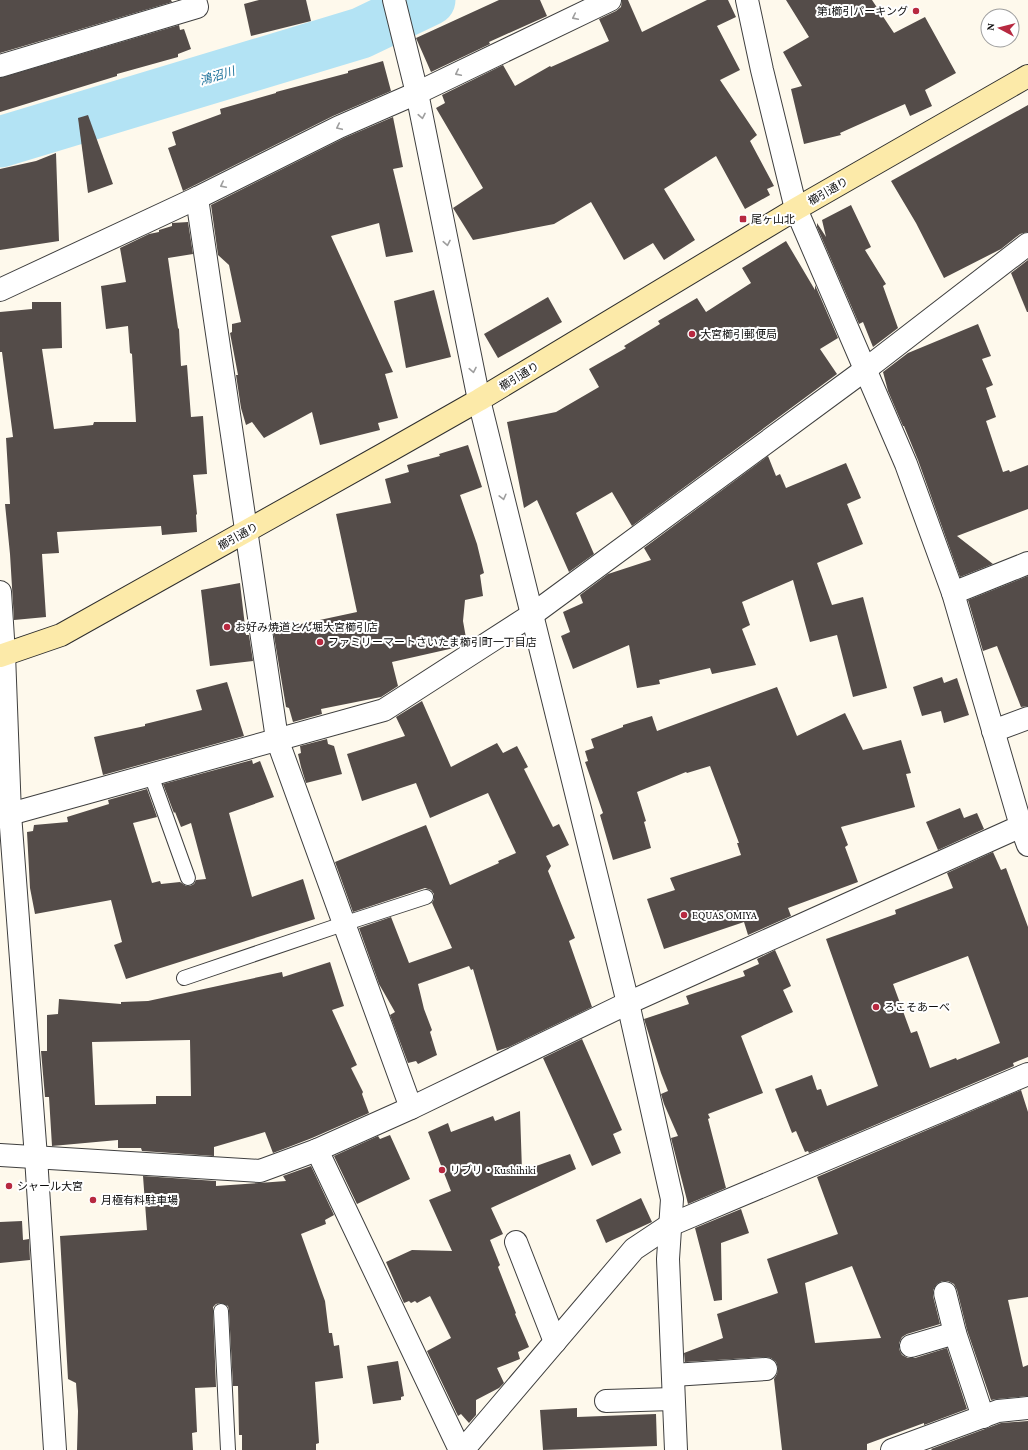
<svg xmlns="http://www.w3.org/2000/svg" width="1028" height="1450" viewBox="0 0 1028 1450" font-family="'Crimson Pro','Noto Sans JP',serif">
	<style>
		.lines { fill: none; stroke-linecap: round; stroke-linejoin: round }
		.river { stroke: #b3e3f4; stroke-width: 51 }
		.building { fill: #544c49; fill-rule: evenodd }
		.lane-casing { stroke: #3f3f3f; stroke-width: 16 }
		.street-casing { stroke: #3f3f3f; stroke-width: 24 }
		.secondary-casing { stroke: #2e2e2e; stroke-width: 24 }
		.lane { stroke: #fff; stroke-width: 14 }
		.street { stroke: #fff; stroke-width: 22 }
		.secondary { stroke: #fceaa9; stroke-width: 22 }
		.oneway { stroke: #9e9e9e }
		.poi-dot { fill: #b72940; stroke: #fff; stroke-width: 1.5 }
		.labels { text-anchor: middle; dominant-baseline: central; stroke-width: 4; stroke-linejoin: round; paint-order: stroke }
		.poi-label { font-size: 11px; fill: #0c0c0c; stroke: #fff; text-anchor: start }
		.street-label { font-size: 11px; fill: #0c0c0c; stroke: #fff }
		.water-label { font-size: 12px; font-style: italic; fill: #1a7099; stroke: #fff }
	</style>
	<rect width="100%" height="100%" fill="#fef9ec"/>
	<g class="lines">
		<path class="river" d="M0 142 361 33 430 0"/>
	</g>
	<g class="building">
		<path d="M0 0H171L172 2 0 53Z"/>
		<path d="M259 0H306L311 21 251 36 244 4Z"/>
		<path d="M499 0H540L547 16 489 42 490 44 431 72 416 38Z"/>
		<path d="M622 0H628L642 32 707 0H728L736 17 717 26 740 70 720 80 757 135 750 141 774 186 767 189 770 195 745 209 716 156 664 189 695 240 664 260 653 243 624 260 591 202 554 224 473 240 453 208 483 188 436 108 445 103 442 95 503 65 515 86 550 66 551 67 609 41 599 19 616 11 621 7Z"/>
		<path d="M786 0H872L894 33 925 17 956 73 925 90 932 106 910 116 905 104 840 133 841 135 804 144 791 89 802 86 783 52 809 37Z"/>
		<path d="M179 25 180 30 184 29 191 49 178 54V57L117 74V76L0 112V78Z"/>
		<path d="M383 61 391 91 333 116 183 191 168 148 176 145 172 132 221 114 220 109 276 93V92L348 73V71Z"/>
		<path d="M1028 105V232L1020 234 1001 249 944 278 916 223 891 181Z"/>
		<path d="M88 115 113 184 88 193 78 118Z"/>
		<path d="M393 117 403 167 393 169 413 252 386 257 379 223 331 236 393 372 385 374 398 418 378 423 380 430 320 445 312 412 264 438 252 422 246 425 241 408 236 375H238L230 333 232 332V324L241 322 229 265 218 255 211 205 344 138Z"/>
		<path d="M56 153 59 241 0 250V169L36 161Z"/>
		<path d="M851 205 871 247 865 250 886 284 883 286 898 328 873 347 863 322 859 324 817 227V223L826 237 822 220Z"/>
		<path d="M188 222 193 254 168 258 178 328 179 329 181 366 187 365 191 417 203 416 207 474 193 475 197 514 196 515 197 532 162 535 161 526 57 532 59 553 42 554 46 617 14 620 10 554 5 504H10L6 438 13 437 2 352H0V312L32 309V302H61L62 348 42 349 54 429 93 425 94 422H136L132 354 130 353 128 326 106 329 101 286 126 282 120 248 149 234 159 232V230L172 226V223Z"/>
		<path d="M786 241 815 290V285L838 338 820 349 837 374 632 526 612 492 576 513 594 554 569 572 537 500 524 508 507 422 556 412 599 387 589 369 626 348 624 346 660 324 658 321 697 298 706 312 751 283 742 268Z"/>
		<path d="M1028 260V312H1027L1011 273Z"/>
		<path d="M434 290 451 357 406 368 394 301Z"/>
		<path d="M548 297 562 322 498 358 484 334Z"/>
		<path d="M978 324 991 356 982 359 993 385 986 388 996 417 986 421 1003 472 1009 470 1010 472 1028 465V509L957 536 993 564 960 577 918 460 904 426H903L888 391 883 372 908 353Z"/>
		<path d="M468 445 482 487 460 495 477 544 484 573 480 575 483 596 465 600 463 621 466 638 458 640 459 644 454 645V648L392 662 398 686 381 697 321 709 322 714 293 722 289 708 286 707 273 630 357 612 336 514 391 503 385 479 409 472 407 465 440 456 439 454Z"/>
		<path d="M768 456 776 476 780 474 786 488 846 463 861 498 847 504 863 544 817 563 832 605 863 597 887 688 853 697 837 635 810 642 793 580 742 602 750 625 742 629 756 665 712 674 710 668 659 680 660 684 637 688 629 645 573 669 561 636 570 632 563 612 583 603 580 595 608 574 651 560 644 548Z"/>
		<path d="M1028 576V706L1021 707 997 646 983 651 968 600Z"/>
		<path d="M240 583 246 635H249L253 661 210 666 201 590Z"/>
		<path d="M942 677 944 683 957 678 969 715 944 723 941 711 922 716 913 687Z"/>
		<path d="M227 682 244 736 103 775 94 737 145 726V724L202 710 196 690Z"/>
		<path d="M777 687 797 736 845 713 863 750 901 740 911 773 906 774 915 807 841 827 848 845 845 847 858 882 788 908 791 916 748 935 744 922 664 949 647 899 675 890 670 878 741 855 737 843H739L710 766 687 773 686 772 637 792 646 821 644 822 651 848 613 860 600 815 603 813 585 762 588 761 585 751 594 748 591 739 623 727V725L652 716 657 731Z"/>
		<path d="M422 701 451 767 497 743 503 753 517 746 528 767 524 769 553 827 559 824 569 845 546 856 551 866 548 871 575 938 569 941 592 1007 509 1047 497 1051 473 969 471 970 469 966 418 984 424 1009 432 1030 430 1032 437 1055 418 1064 416 1061 408 1063 390 1015 395 1012 379 984 359 928 391 917 409 963 452 948 432 903 434 899V894L431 890 425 888 353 912 335 862 426 825 450 885 499 863 498 861 516 853 488 793 430 818 416 783 362 801 347 754 405 736 396 717Z"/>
		<path d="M327 739 328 744 334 746 342 774 306 783 301 767 298 754 301 753 300 746Z"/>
		<path d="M252 760 253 764 260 761 274 797 229 813 252 897 303 879 315 919 126 979 114 945 122 942 111 900 35 914 30 888 27 832 33 831 34 825 68 822 67 817 109 804 108 800 147 789 157 817 133 823 152 883 160 881 161 884 180 882 186 886H190L194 884 196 880 206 879 191 823 181 827 175 812 174 813 163 784Z"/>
		<path d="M960 808 964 818 977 813 984 829 938 850 926 822Z"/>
		<path d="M993 852 1001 870 1006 868 1028 927V1057L1013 1063 1014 1066 809 1153 808 1151 805 1152 796 1131 792 1133 775 1089 812 1075 817 1090 821 1089 827 1106 878 1086 826 939 896 914 895 910 953 888 947 873ZM968 956 1000 1043 957 1060 956 1058 930 1068 917 1031 911 1033 893 984Z"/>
		<path d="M775 950 791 986 783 990 793 1012 741 1036 763 1093 708 1114 710 1118 708 1119 726 1188 688 1204 671 1138 678 1136 664 1104 661 1094 668 1091 661 1073 644 1019 689 1004 686 996 745 976 743 971 759 964 757 959Z"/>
		<path d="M330 962 344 1006 332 1010 357 1065 351 1068 363 1092 362 1094 369 1113 312 1138 273 1153 265 1132 214 1147V1156L142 1151 141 1148H118V1140L52 1146 49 1097H45L41 1051H47V1015L58 1014 59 999 121 1004V1002L148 1001 282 972 283 977ZM190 1040 191 1096H156V1104L95 1105 92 1042Z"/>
		<path d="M582 1039 622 1130 613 1134 621 1153 592 1166 543 1058Z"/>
		<path d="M1021 1090 1028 1112V1297L1008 1300 1023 1367 1028 1365V1396L997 1399 991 1400 967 1330 957 1290 954 1284 948 1281H942L937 1284 933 1290V1296L940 1324 907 1334 902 1337 899 1343V1349L902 1355 908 1358H915L947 1348 967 1409 924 1425V1423L867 1444V1450H782L774 1379 777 1374 778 1368 776 1362 771 1358 765 1357 685 1362 684 1353 723 1338 717 1314 778 1293 767 1259 838 1234 817 1177ZM852 1266 881 1338 815 1343 805 1283Z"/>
		<path d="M520 1111 522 1171 570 1154 576 1169 491 1208 503 1234 490 1240 500 1265 498 1267 516 1313 515 1314 529 1347 518 1352 520 1359 497 1368 504 1383 499 1388 476 1400V1415L469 1423 461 1414 458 1416 427 1351 451 1338 430 1296 417 1303 415 1301 411 1303 409 1301 404 1303 386 1262 412 1250 452 1251 429 1200 451 1191 428 1132 448 1123 451 1132 493 1116 495 1121Z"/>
		<path d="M390 1135 410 1179 357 1204 334 1156 378 1136 380 1139Z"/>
		<path d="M311 1166 334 1215 325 1220 326 1224 301 1234 325 1301 329 1333H332L334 1346 339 1345 343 1378 315 1382 319 1443 316 1444V1450H242V1435H239L238 1386H233L229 1311 228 1306 221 1303 216 1304 213 1307V1311L216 1387 195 1388 197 1432 192 1433 193 1450H77L78 1411 76 1383 68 1379 60 1236 147 1230 143 1176 216 1181V1186L259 1183 286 1181 283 1176Z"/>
		<path d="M641 1198 652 1222 606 1243 596 1220Z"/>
		<path d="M741 1209 749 1233 721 1243 722 1300 714 1301 695 1228Z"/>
		<path d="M22 1221 23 1240 29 1239 30 1260 0 1263V1222Z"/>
		<path d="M398 1361 404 1396 401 1397V1400L373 1404 367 1366Z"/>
		<path d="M577 1408V1417L656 1414 657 1446 543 1450 540 1410Z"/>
		<path d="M1028 1421V1450H932L931 1449 1001 1423Z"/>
	</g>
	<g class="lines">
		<defs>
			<g id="lane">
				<path d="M151 775 188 878"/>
				<path d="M184 978 343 924 426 897"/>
				<path d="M221 1311 228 1450"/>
			</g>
			<g id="street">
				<path d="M394 0 417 93 479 400 628 1003 672 1199 668 1259 676 1450"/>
				<path d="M747 0 762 70 796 209 906 464 953 593 1021 826 1028 845"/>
				<path d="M0 66 197 7 195 0"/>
				<path d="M197 198 277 739 411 1108"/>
				<path d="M0 290 197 198 339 127 417 93 610 0"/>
				<path d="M0 592 4 654 10 814 36 1157 55 1450"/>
				<path d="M953 593 1028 563"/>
				<path d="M993 731 1028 718"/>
				<path d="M10 814 384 710 533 614 866 369 1028 244"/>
				<path d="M317 1150 460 1450"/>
				<path d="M0 1155 260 1171 317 1150 411 1108 628 1003 1028 823"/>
				<path d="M516 1242 555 1342"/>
				<path d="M945 1293 955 1333 983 1417"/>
				<path d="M911 1346 955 1333"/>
				<path d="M673 1375 766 1369"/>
				<path d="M606 1401 673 1399"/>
				<path d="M463 1450 634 1249 670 1225 1028 1074"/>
				<path d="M892 1450 998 1411 1028 1408"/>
			</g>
			<path id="secondary" d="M0 656 61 635 391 450 479 400 796 209 1028 76"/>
		</defs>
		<use href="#lane" class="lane-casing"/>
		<use href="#street" class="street-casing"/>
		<use href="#secondary" class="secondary-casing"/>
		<use href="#lane" class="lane"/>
		<use href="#street" class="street"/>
		<use href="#secondary" class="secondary"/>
	</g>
	<defs><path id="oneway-chevron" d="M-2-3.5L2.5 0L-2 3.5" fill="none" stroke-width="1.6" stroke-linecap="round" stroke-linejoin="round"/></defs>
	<g class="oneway">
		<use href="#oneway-chevron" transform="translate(575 17) rotate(154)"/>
		<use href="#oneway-chevron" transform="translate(458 73) rotate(154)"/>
		<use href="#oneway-chevron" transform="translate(422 116) rotate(79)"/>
		<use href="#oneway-chevron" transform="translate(339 127) rotate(155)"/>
		<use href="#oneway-chevron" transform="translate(223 185) rotate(153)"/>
		<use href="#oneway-chevron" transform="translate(447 243) rotate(79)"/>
		<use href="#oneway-chevron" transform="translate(473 370) rotate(79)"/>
		<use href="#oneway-chevron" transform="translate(503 497) rotate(76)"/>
	</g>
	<g class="poi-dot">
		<circle cx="916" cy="11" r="4"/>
		<rect x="739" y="215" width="8" height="8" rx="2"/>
		<circle cx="692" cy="334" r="4"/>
		<circle cx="227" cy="627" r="4"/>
		<circle cx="320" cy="642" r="4"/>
		<circle cx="684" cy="915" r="4"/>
		<circle cx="876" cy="1007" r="4"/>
		<circle cx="442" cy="1170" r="4"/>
		<circle cx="9" cy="1186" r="4"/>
		<circle cx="93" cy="1200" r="4"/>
	</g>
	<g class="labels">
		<g class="poi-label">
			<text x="908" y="11" text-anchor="end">第1櫛引パーキング</text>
			<text x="751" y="219">尾ヶ山北</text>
			<text x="700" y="334">大宮櫛引郵便局</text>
			<text x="235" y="627">お好み焼道とん堀大宮櫛引店</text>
			<text x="328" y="642">ファミリーマートさいたま櫛引町一丁目店</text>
			<text x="692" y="915">EQUAS OMIYA</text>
			<text x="884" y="1007">ろこそあーべ</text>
			<text x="450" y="1170">リブリ・Kushihiki</text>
			<text x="17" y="1186">シャール大宮</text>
			<text x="101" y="1200">月極有料駐車場</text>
		</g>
		<g class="street-label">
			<text transform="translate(828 191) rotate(-30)">櫛引通り</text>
			<text transform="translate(519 376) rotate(-31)">櫛引通り</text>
			<text transform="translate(238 536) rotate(-29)">櫛引通り</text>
		</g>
		<g class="water-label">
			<text transform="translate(217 76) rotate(-17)">鴻沼川</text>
		</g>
	</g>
	<g transform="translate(1000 28) rotate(277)"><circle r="19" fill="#ffffff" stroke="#9e9e9e"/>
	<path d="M0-3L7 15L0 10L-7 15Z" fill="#b72940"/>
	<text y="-6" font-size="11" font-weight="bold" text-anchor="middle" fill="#0c0c0c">N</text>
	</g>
</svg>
